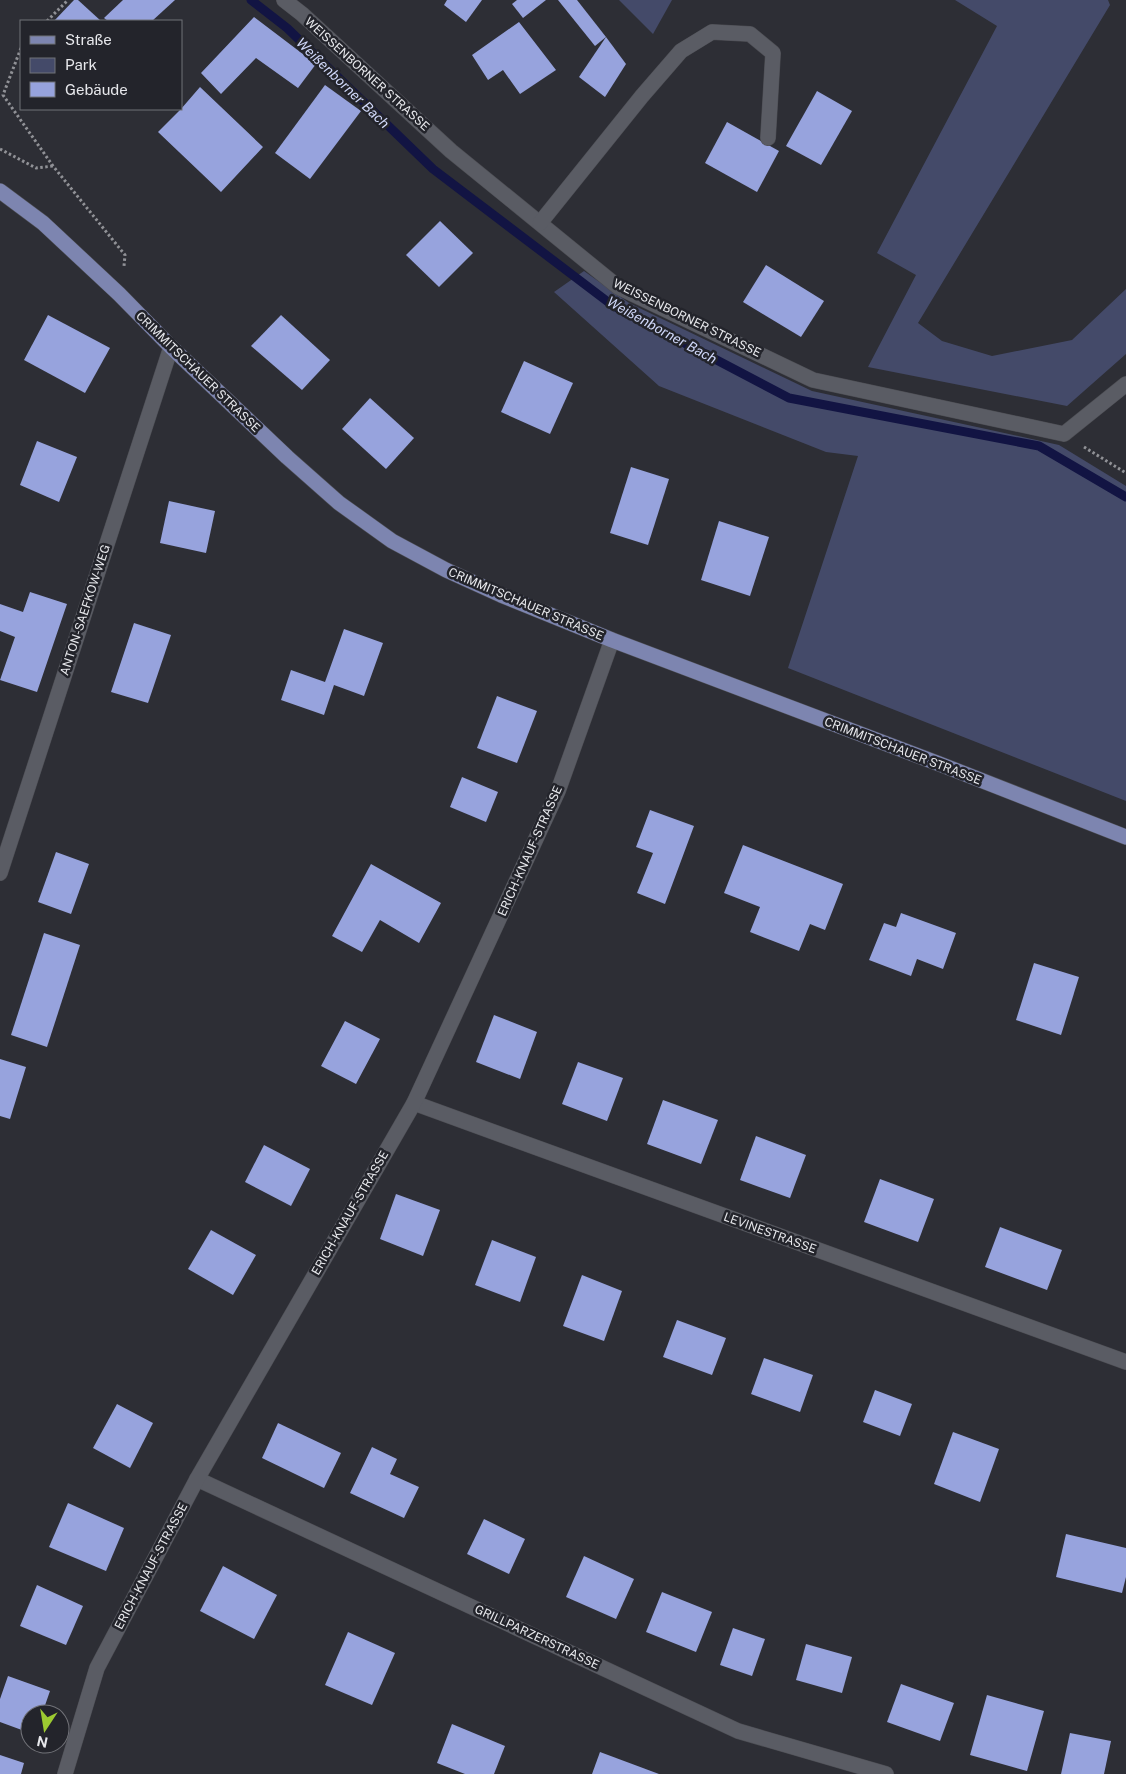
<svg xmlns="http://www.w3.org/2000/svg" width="1126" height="1774" viewBox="0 0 1126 1774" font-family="'Public Sans',sans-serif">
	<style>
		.green { fill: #444a69 }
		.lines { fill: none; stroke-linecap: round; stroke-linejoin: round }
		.stream { stroke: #121443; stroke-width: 9 }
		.building { fill: #97a3dd }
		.minor-casing { stroke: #4c4d53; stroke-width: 16 }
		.major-casing { stroke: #4c4d53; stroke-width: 16 }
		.path { stroke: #909196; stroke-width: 3; stroke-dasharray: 2.5 2.5; stroke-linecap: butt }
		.minor { stroke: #5a5c64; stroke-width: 15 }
		.major { stroke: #7d85b0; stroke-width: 15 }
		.labels { text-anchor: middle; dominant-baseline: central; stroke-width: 5; stroke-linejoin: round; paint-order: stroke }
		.street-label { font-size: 12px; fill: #e7e8ec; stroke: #23242b }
		.water-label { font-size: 14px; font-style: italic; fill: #d0d8f9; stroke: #23242b }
	</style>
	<rect width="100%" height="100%" fill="#2d2e35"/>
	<g class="green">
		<path d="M619 0H672L653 34Z"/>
		<path d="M955 0H1108L1110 5 918 323 942 341 992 356 1072 340 1126 289V354L1067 406 868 367 916 275 877 253 997 26Z"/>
		<path d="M584 271 629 303 812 391 1059 445 1126 486V801L788 668 858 456 826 452 659 386 554 292Z"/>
	</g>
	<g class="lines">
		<path class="stream" d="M251 0 287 28 433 169 612 305 789 398 1039 446 1126 497"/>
	</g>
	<g class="building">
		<path d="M74 0H78L101 21H54Z"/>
		<path d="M123 0H175L152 21H108L104 18Z"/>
		<path d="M447 0H482L466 22 444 5Z"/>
		<path d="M517 0H546L523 18 512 4Z"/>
		<path d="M558 0H577L606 37 595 46Z"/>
		<path d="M254 17 316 64 298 88 256 58 221 94 201 73Z"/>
		<path d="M519 22 556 70 520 94 503 70 488 80 472 55Z"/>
		<path d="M606 37 626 64 605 97 579 77Z"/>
		<path d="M325 85 361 111 310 179 275 153Z"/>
		<path d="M200 87 263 147 221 192 158 132 181 109Z"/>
		<path d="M817 91 852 111 821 165 786 146Z"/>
		<path d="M727 122 779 151 757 192 705 163Z"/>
		<path d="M440 221 473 253 439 287 406 255Z"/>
		<path d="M766 265 824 301 801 337 743 302Z"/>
		<path d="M48 315 110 348 85 393 24 360Z"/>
		<path d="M281 315 330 360 302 390 251 346Z"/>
		<path d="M524 361 573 383 550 434 501 412Z"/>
		<path d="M370 398 414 438 386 469 342 429Z"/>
		<path d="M37 441 77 457 59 502 20 485Z"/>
		<path d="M631 467 669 479 648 545 610 533Z"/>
		<path d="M169 501 215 511 206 553 160 543Z"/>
		<path d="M719 521 769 537 750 596 701 580Z"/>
		<path d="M30 592 67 604 37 692 0 680 15 637 0 631V604L23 612Z"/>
		<path d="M134 623 171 635 148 703 111 692Z"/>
		<path d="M344 629 383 643 364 696 334 685 324 715 281 700 291 670 325 682Z"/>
		<path d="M497 696 537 711 517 763 477 748Z"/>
		<path d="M462 777 498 792 486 822 450 807Z"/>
		<path d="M650 810 694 826 665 904 637 893 653 853 636 847Z"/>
		<path d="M743 845 843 884 825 930 810 924 799 951 750 932 760 907 724 893Z"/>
		<path d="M56 852 89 864 71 914 38 902Z"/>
		<path d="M371 864 441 903 419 943 380 920 362 952 332 936Z"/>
		<path d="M901 913 956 933 943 969 917 959 911 976 869 960 884 923 896 927Z"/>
		<path d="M44 933 80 945 47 1047 11 1035Z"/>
		<path d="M1034 963 1079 977 1061 1035 1016 1020Z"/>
		<path d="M494 1015 537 1032 520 1079 476 1062Z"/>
		<path d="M345 1021 380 1039 356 1084 321 1066Z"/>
		<path d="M0 1059 26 1067 10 1119 0 1116Z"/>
		<path d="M578 1062 623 1078 607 1121 562 1104Z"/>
		<path d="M663 1100 718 1120 701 1164 647 1144Z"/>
		<path d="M756 1136 806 1155 790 1198 740 1180Z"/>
		<path d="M264 1145 310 1169 291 1206 245 1182Z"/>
		<path d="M880 1179 934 1199 918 1242 864 1222Z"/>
		<path d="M396 1194 440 1210 423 1256 380 1239Z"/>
		<path d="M1000 1227 1062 1250 1047 1290 985 1267Z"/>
		<path d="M211 1230 256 1255 233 1295 188 1269Z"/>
		<path d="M492 1240 536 1257 520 1302 475 1285Z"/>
		<path d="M582 1275 622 1291 604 1341 563 1326Z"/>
		<path d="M677 1320 726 1338 712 1375 663 1357Z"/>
		<path d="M764 1358 813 1375 800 1412 751 1394Z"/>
		<path d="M875 1390 912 1404 900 1436 863 1422Z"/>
		<path d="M117 1404 153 1423 130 1468 93 1448Z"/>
		<path d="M278 1423 341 1453 324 1488 262 1458Z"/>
		<path d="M953 1432 999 1449 980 1502 934 1484Z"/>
		<path d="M372 1447 397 1459 390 1474 419 1487 404 1518 350 1493Z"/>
		<path d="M68 1503 124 1528 106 1571 49 1547Z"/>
		<path d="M484 1519 525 1539 509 1574 467 1554Z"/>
		<path d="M1066 1534 1126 1548V1577L1122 1593 1056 1577Z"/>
		<path d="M584 1556 634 1579 616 1619 566 1597Z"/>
		<path d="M223 1566 277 1595 254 1639 200 1611Z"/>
		<path d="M37 1585 83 1606 66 1645 20 1626Z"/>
		<path d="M662 1592 712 1612 696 1652 646 1632Z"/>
		<path d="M733 1628 765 1639 752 1676 720 1665Z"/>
		<path d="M348 1632 395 1653 372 1705 325 1685Z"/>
		<path d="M806 1644 852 1657 842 1693 796 1680Z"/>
		<path d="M8 1676 50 1691 42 1714H30V1733L0 1722V1699Z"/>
		<path d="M901 1684 954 1703 940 1741 887 1722Z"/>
		<path d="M987 1695 1044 1711 1027 1771 970 1755Z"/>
		<path d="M452 1724 505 1746 494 1774H465L437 1763Z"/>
		<path d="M1070 1733 1111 1741 1104 1774H1061Z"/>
		<path d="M600 1752 659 1774H592Z"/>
		<path d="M0 1755 24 1763 21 1774H0Z"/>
	</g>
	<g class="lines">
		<defs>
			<g id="minor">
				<path d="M284 0 302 14 451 151 618 287 813 380 1064 434 1126 384"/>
				<path d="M540 223 642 96 681 51 712 32 750 34 773 53 768 138"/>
				<path d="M0 873 171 347"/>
				<path d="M414 1103 1126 1362"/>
				<path d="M197 1479 738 1731 886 1774"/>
				<path d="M65 1774 97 1668 197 1479 414 1103 558 791 612 640"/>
			</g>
			<path id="major" d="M0 191 43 223 119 294 171 347 287 457 339 503 392 541 446 570 501 595 612 640 937 763 1126 837"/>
		</defs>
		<use href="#minor" class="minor-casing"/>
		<use href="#major" class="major-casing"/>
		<g class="path">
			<path d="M47 21 68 0"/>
			<path d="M21 48 3 95 53 166 125 255 124 266"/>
			<path d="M0 149 36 168 53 166"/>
			<path d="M1084 447 1126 473"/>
		</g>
		<use href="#minor" class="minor"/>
		<use href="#major" class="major"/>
	</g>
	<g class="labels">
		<g class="street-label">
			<text transform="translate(367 74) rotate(42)">WEISSENBORNER STRASSE</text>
			<text transform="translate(687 318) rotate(26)">WEISSENBORNER STRASSE</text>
			<text transform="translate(198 372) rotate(44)">CRIMMITSCHAUER STRASSE</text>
			<text transform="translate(526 604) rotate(23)">CRIMMITSCHAUER STRASSE</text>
			<text transform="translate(85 610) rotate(-72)">ANTON-SAEFKOW-WEG</text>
			<text transform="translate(903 751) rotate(21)">CRIMMITSCHAUER STRASSE</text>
			<text transform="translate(530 851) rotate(-66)">ERICH-KNAUF-STRASSE</text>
			<text transform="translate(350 1213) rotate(-60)">ERICH-KNAUF-STRASSE</text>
			<text transform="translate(770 1233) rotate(20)">LEVINESTRASSE</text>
			<text transform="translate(151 1566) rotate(-62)">ERICH-KNAUF-STRASSE</text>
			<text transform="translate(537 1637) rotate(25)">GRILLPARZERSTRASSE</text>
		</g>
		<g class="water-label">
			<text transform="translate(343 83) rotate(44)">Weißenborner Bach</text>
			<text transform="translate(662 330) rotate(29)">Weißenborner Bach</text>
		</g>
	</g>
	<rect x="20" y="20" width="162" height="90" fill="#23242b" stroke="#717278"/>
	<rect x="30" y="36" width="25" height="8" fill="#7d85b0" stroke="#717278"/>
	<text x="65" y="45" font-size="15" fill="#e7e8ec">Straße</text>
	<rect x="30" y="58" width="25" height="15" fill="#444a69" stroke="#717278"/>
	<text x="65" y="70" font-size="15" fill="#e7e8ec">Park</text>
	<rect x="30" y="82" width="25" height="15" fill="#97a3dd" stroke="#717278"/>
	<text x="65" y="95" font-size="15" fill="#e7e8ec">Gebäude</text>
	<g transform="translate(45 1729) rotate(192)"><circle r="24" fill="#23242b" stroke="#717278"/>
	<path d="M0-4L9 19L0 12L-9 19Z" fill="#9cca31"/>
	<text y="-8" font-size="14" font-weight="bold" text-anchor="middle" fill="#e7e8ec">N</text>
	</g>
</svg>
